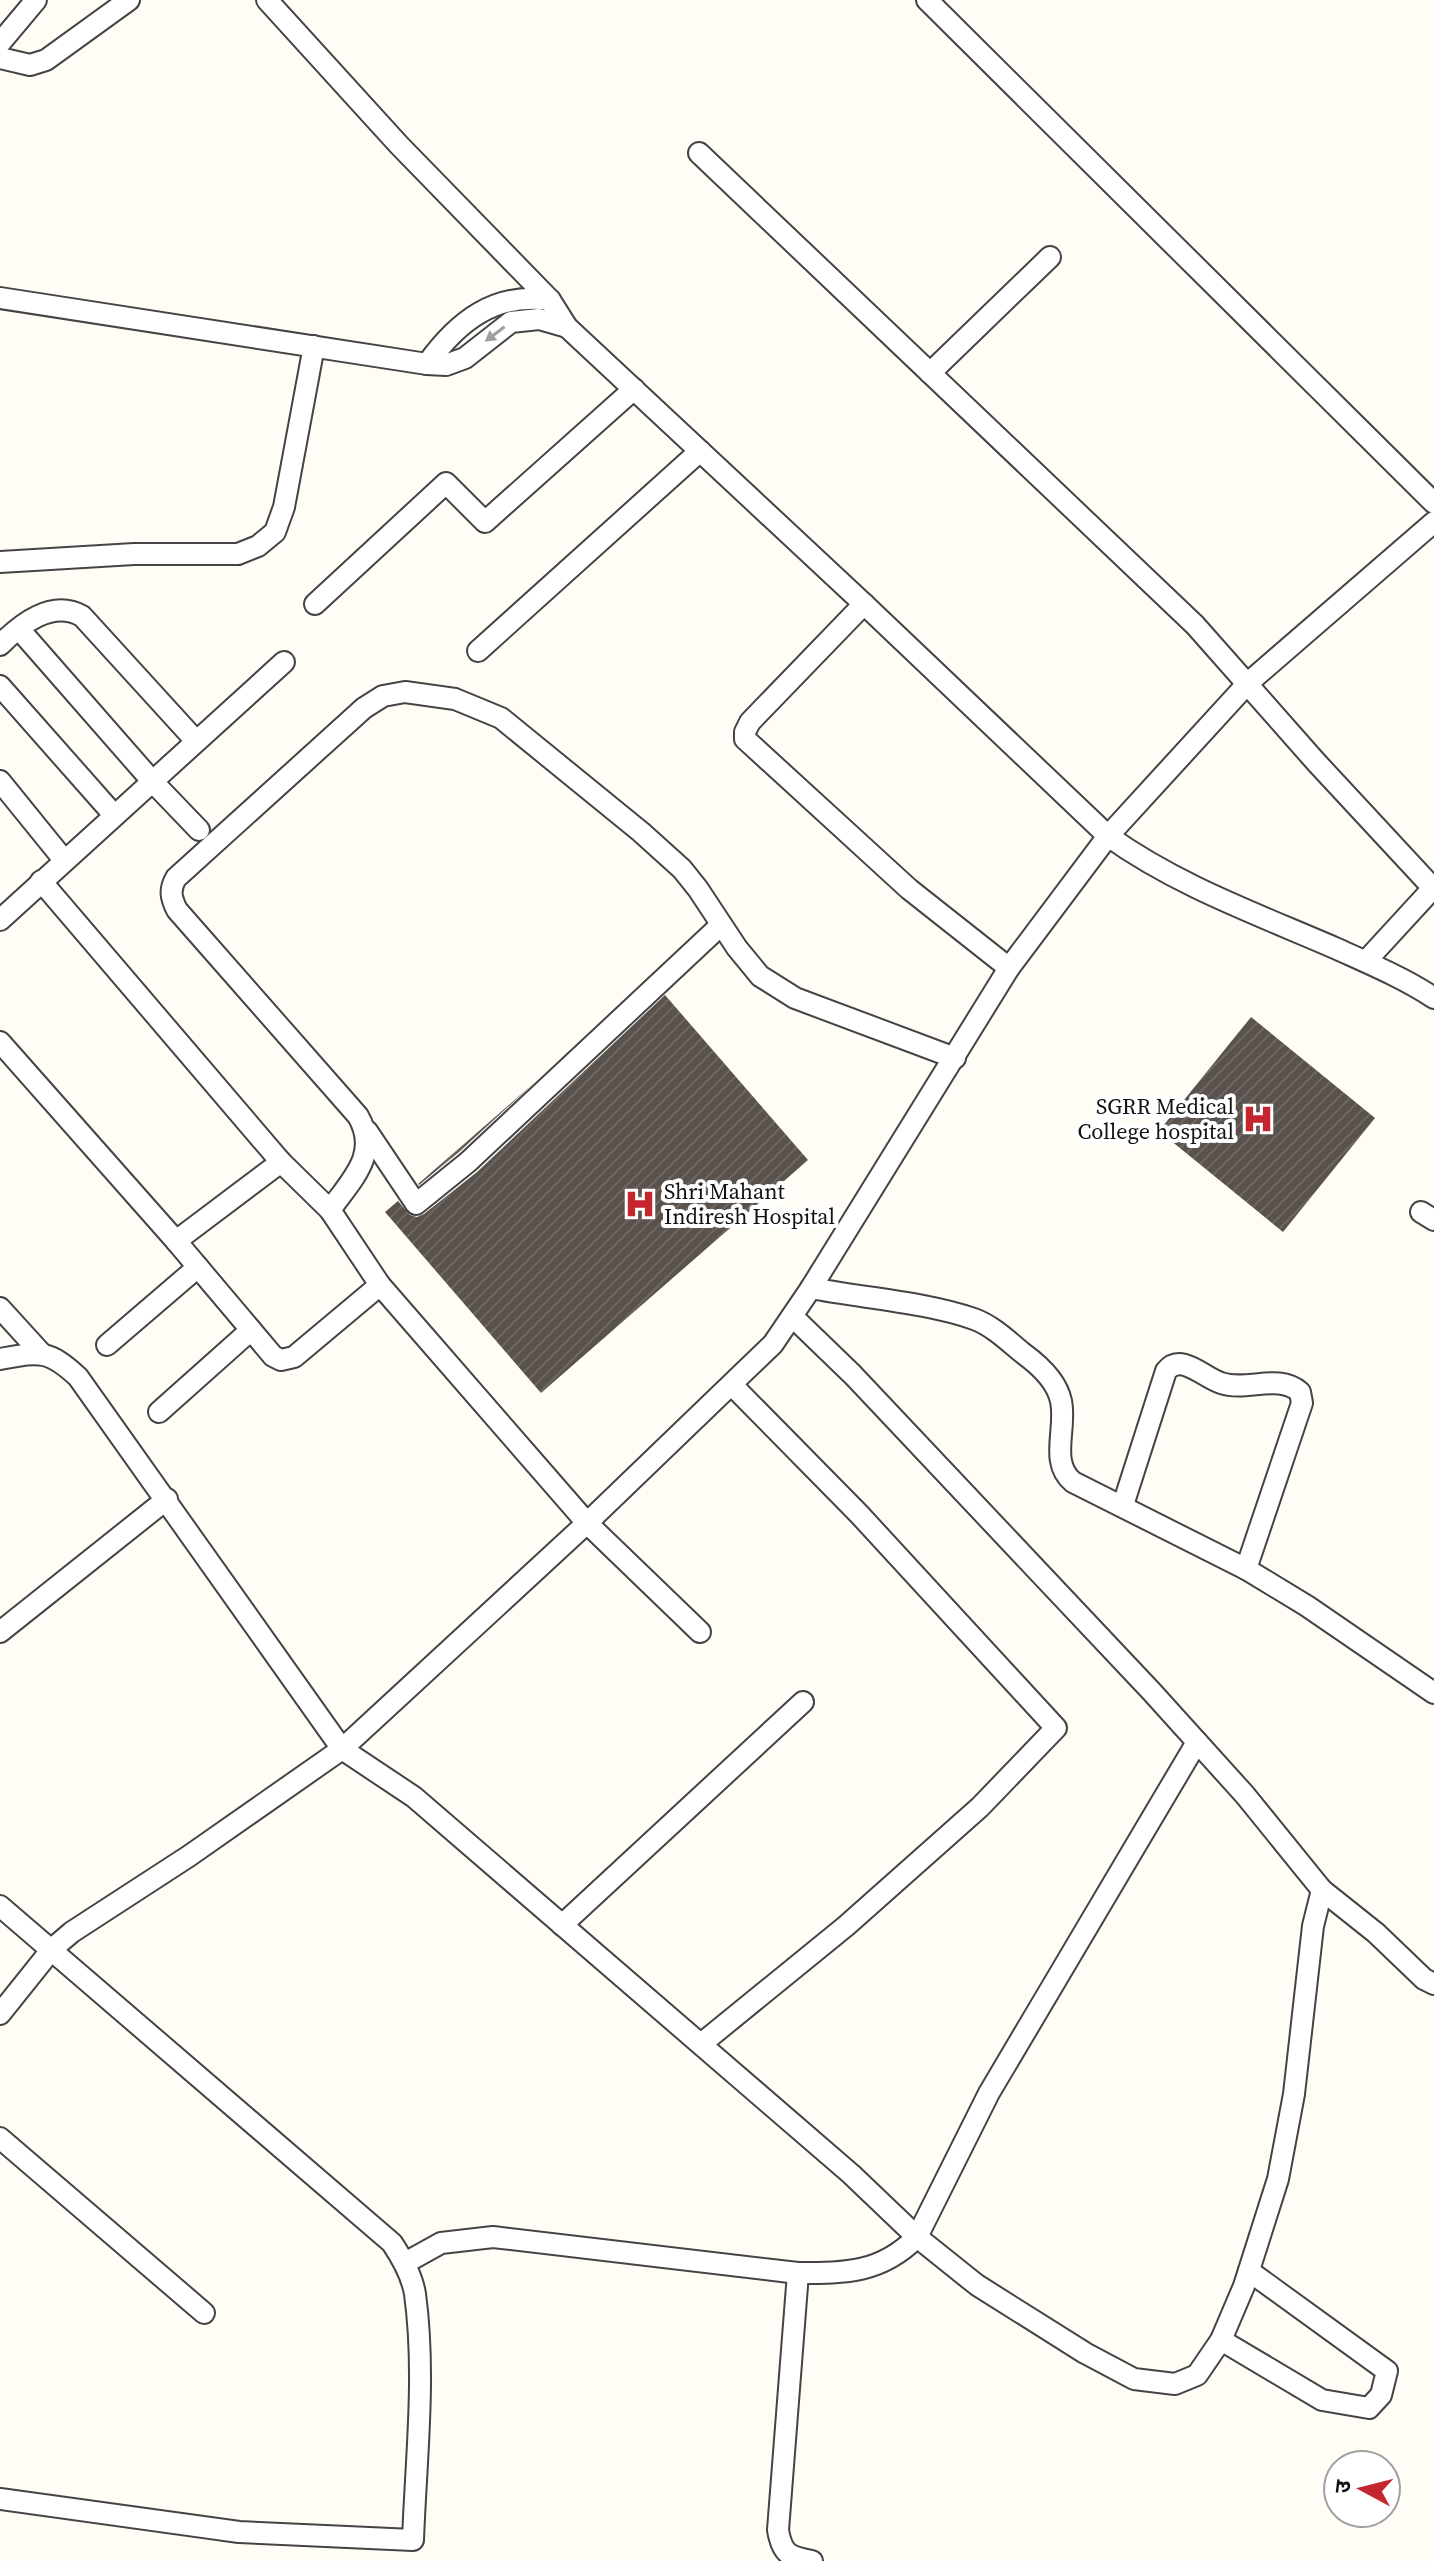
<svg xmlns="http://www.w3.org/2000/svg" width="1434" height="2561" viewBox="0 0 1434 2561" font-family="'Source Serif 4','Noto Sans Devanagari',serif">
	<style>
		.building { fill: url(#building-hatch) }
		.lines { fill: none; stroke-linecap: round; stroke-linejoin: round }
		.minor-casing { stroke: #444; stroke-width: 24 }
		.minor { stroke: #fff; stroke-width: 20 }
		.oneway { fill: #a0a0a0 }
		.labels { text-anchor: middle; dominant-baseline: central; stroke-width: 8; stroke-linejoin: round; paint-order: stroke }
		.poi-label { font-size: 22px; fill: #111; stroke: #fff; text-anchor: end }
	</style>
	<defs>
		<pattern id="building-hatch" width="6" height="6" patternUnits="userSpaceOnUse" patternTransform="scale(2)"><rect width="6" height="6" fill="#5a524d"/><path d="M-1 1l2-2M0 6l6-6M5 7l2-2" fill="none" stroke="#6d6662"/></pattern>
	</defs>
	<rect width="100%" height="100%" fill="#fffdf5"/>
	<g class="building">
		<path d="M665 995 808 1160 541 1393 385 1212 398 1201 410 1215 417 1217 424 1214 477 1172Z"/>
		<path d="M1251 1017 1375 1118 1283 1232 1159 1131Z"/>
		<path d="M534 1083 459 1152 419 1185 418 1184Z"/>
	</g>
	<g class="lines">
		<defs>
			<g id="minor">
				<path d="M267 0 399 145 550 300 567 327 864 604 1108 836C1178 886 1257 914 1335 948 1368 963 1404 978 1434 998"/>
				<path d="M927 0 1434 503"/>
				<path d="M0 43 36 0"/>
				<path d="M0 58 30 65 46 60 129 0"/>
				<path d="M699 153 1195 625 1316 762 1433 888"/>
				<path d="M0 298 427 364 446 365 465 358 511 322 539 319 567 327"/>
				<path d="M427 364C458 321 495 292 550 300"/>
				<path d="M930 373 1050 257"/>
				<path d="M0 562 134 554H238L258 546 275 532 284 507 314 346"/>
				<path d="M315 604 446 483 485 522 634 389"/>
				<path d="M864 604 750 722 745 732V739L909 889 1009 968"/>
				<path d="M19 629 152 781 199 830"/>
				<path d="M0 645C21 624 52 599 82 616L196 741"/>
				<path d="M478 651 700 451"/>
				<path d="M0 686 114 815"/>
				<path d="M0 781 64 860"/>
				<path d="M41 881 281 1162 330 1210 380 1285 587 1523 700 1632"/>
				<path d="M0 920 284 662"/>
				<path d="M1366 961 1434 887"/>
				<path d="M0 1042 176 1241 273 1356 281 1360 294 1357 380 1285"/>
				<path d="M367 1131 416 1204 468 1162 721 925"/>
				<path d="M330 1210C352 1179 380 1154 358 1116L177 910C171 898 169 890 176 878L364 708 383 696 405 692 455 699 501 718 641 832 682 869 698 889 737 948 760 976 795 998 955 1058"/>
				<path d="M1421 1212 1434 1220"/>
				<path d="M176 1241 281 1162"/>
				<path d="M811 1288C862 1298 926 1302 974 1319 993 1326 1008 1341 1024 1354 1039 1365 1057 1382 1061 1401 1067 1429 1049 1462 1073 1482L1246 1569 1307 1606 1434 1693"/>
				<path d="M0 1308 41 1353"/>
				<path d="M793 1317 853 1375 1152 1692 1245 1795 1322 1890"/>
				<path d="M107 1345 198 1267"/>
				<path d="M0 1359C39 1352 48 1349 78 1377L342 1749 414 1797 851 2174 917 2237 977 2285 1085 2353 1134 2379 1175 2384 1197 2375 1221 2340 1244 2286 1278 2179 1294 2094 1313 1926 1322 1890 1376 1933 1424 1979 1434 1984"/>
				<path d="M159 1412 251 1330"/>
				<path d="M1123 1505 1166 1371C1181 1352 1204 1378 1221 1383 1247 1392 1278 1373 1300 1392L1302 1403 1246 1569"/>
				<path d="M0 1632 167 1499"/>
				<path d="M0 1906 392 2243C402 2258 412 2275 415 2294 426 2374 416 2459 413 2540L239 2532 0 2499"/>
				<path d="M562 1925 803 1702"/>
				<path d="M0 2014 52 1949 72 1932 189 1856 342 1749 587 1523 773 1344 811 1288 1009 968 1108 836 1248 683 1434 522"/>
				<path d="M701 2044 846 1926 980 1807 1056 1728 859 1514 732 1385"/>
				<path d="M0 2138 204 2313"/>
				<path d="M405 2263 441 2243 493 2237 798 2273C847 2273 881 2273 917 2237L989 2093 1197 1742"/>
				<path d="M798 2273 778 2530C782 2554 789 2557 812 2561"/>
				<path d="M1221 2340 1322 2400 1369 2408 1381 2395 1387 2371 1249 2271"/>
			</g>
		</defs>
		<use href="#minor" class="minor-casing"/>
		<use href="#minor" class="minor"/>
	</g>
	<defs><path id="oneway-solid" d="M-6-.8H1V-3.2L6.5 0L1 3.2V.8H-6Z" transform="scale(2)"/></defs>
	<use class="oneway" href="#oneway-solid" transform="translate(495 334) rotate(143)"/>
	<defs>
		<symbol id="hospital-bare" viewBox="-9 -9 18 18"><path d="M-5-5h3v3.5h4V-5h3V5h-3V1.5h-4V5h-3Z" fill="#c4262e" stroke="#fff" stroke-width="2.5" paint-order="stroke"/></symbol>
	</defs>
	<g fill-rule="evenodd">
		<use href="#hospital-bare" x="1236" y="1097" width="44" height="44"/>
		<use href="#hospital-bare" x="618" y="1182" width="44" height="44"/>
	</g>
	<g class="labels">
		<g class="poi-label">
			<text x="1234" y="1106">SGRR Medical<tspan x="1234" dy="25">College hospital</tspan></text>
			<text x="664" y="1191" text-anchor="start">Shri Mahant<tspan x="664" dy="25">Indiresh Hospital</tspan></text>
		</g>
	</g>
	<g transform="translate(1362 2489) rotate(277)"><circle r="38" fill="#ffffff" stroke="#a0a0a0" stroke-width="2"/>
	<path d="M0-6L14 30L0 20L-14 30Z" fill="#c4262e"/>
	<text y="-12" font-size="22" font-weight="bold" text-anchor="middle" fill="#111111">उ</text>
	</g>
</svg>
